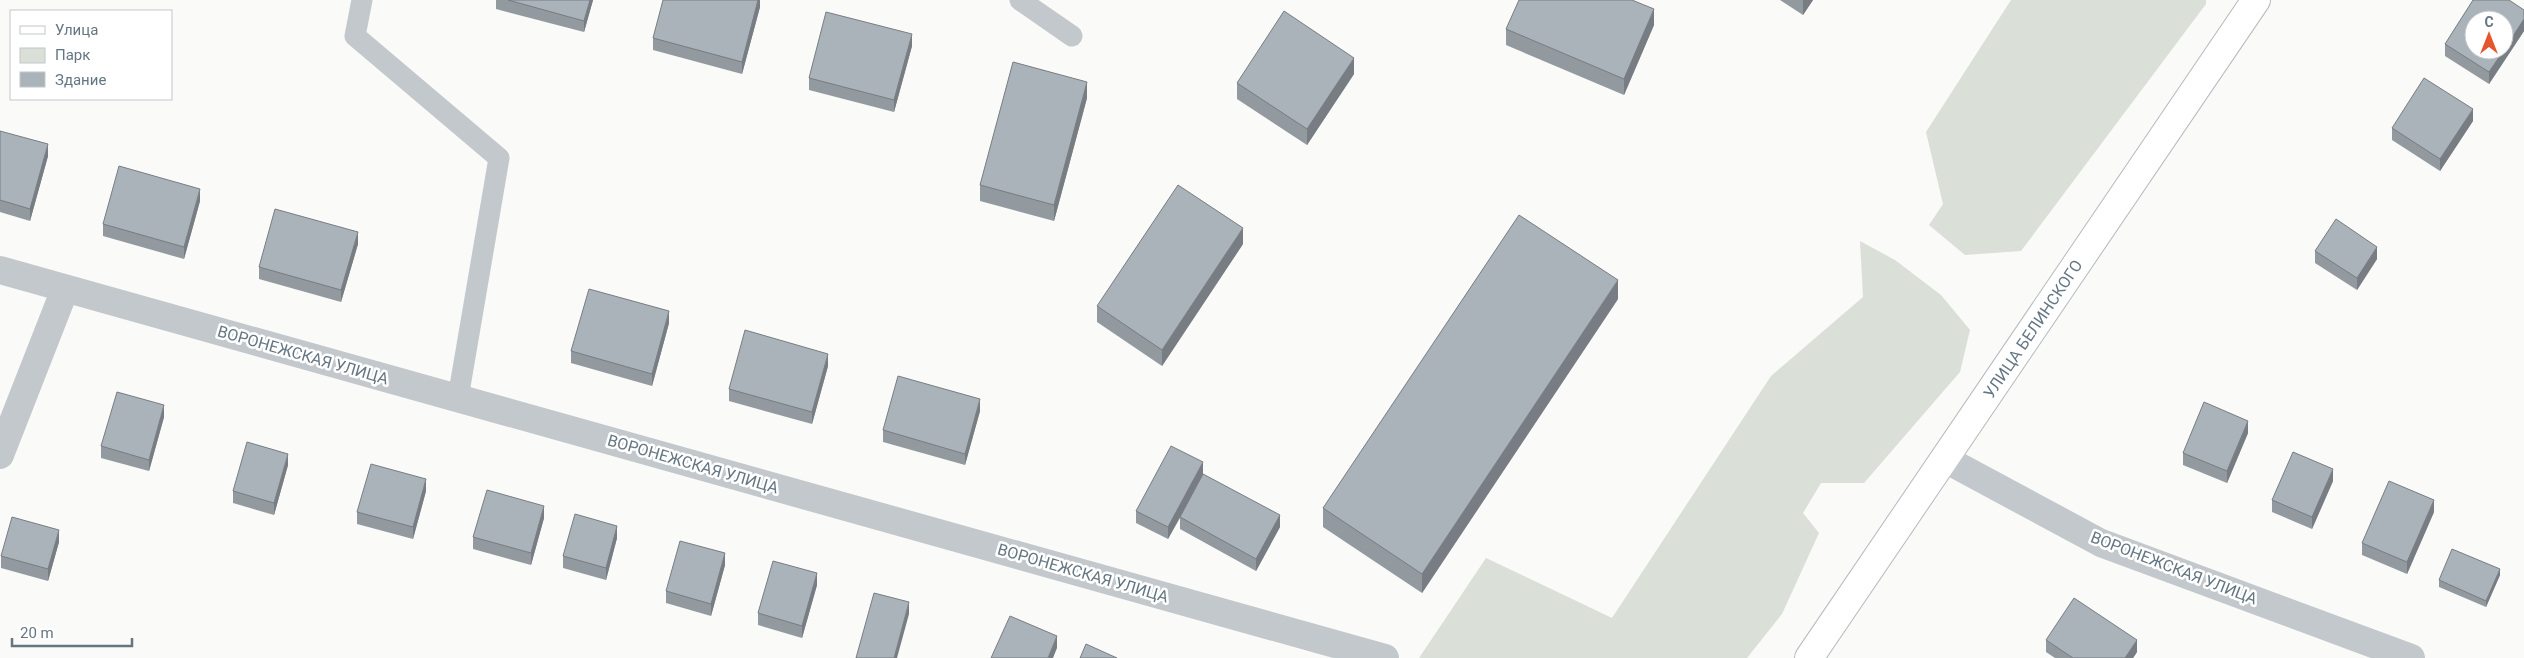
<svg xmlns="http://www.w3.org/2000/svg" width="2524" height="658" viewBox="0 0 2524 658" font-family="Roboto,sans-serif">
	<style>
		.green { fill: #dadfd7 }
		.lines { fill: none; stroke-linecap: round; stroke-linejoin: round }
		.primary-casing { stroke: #b5babe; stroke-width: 30 }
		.lane { stroke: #c3c8cc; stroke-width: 21 }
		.street { stroke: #c3c8cc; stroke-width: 28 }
		.primary { stroke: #fff; stroke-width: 28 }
		.wall { fill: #929a9f }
		.shaded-wall { fill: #777d82 }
		.building { fill: #aab3b9; stroke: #777d82 }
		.labels { text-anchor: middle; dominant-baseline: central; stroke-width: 5; stroke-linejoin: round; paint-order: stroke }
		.street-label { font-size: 16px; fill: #657683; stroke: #fff }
	</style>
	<rect width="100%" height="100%" fill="#fafaf8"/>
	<g class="green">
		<path d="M2011 0H2206V4L2021 251 1965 255 1929 225 1943 204 1926 132Z"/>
		<path d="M1860 241 1895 260 1941 295 1970 330 1960 372 1864 483H1821L1803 513 1819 533 1782 614 1747 658H1419L1486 558 1612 618 1771 376 1863 297Z"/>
	</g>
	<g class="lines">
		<defs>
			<path id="primary" d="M1809 658 2256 0"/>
		</defs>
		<use href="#primary" class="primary-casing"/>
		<g class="lane">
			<path d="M362 0 355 36 499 158 458 398"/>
			<path d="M1020 0 1072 36"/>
		</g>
		<g class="street">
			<path d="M0 270 1385 658"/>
			<path d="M0 455 65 289"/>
			<path d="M1945 459 2101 543 2411 658"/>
		</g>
		<use href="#primary" class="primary"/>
	</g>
	<g class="wall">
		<path d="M496 0H593L584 32 496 9Z"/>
		<path d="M760 0V7L742 74 653 50V38Z"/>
		<path d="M1780 0H1813L1803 15Z"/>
		<path d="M2524 10V31L2489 84 2445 56V44Z"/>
		<path d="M1654 25 1624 95 1506 45V29Z"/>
		<path d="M912 46 894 112 809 90V78Z"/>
		<path d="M1354 74 1307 145 1237 99V83Z"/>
		<path d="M1087 98 1054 221 980 201V185Z"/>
		<path d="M2473 121 2440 171 2392 140V128Z"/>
		<path d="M0 131 48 156 30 221 0 212Z"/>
		<path d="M200 201 184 259 103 236V224Z"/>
		<path d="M358 244 341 302 259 279V267Z"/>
		<path d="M1243 244 1162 366 1097 322V306Z"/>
		<path d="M2315 251 2377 259 2357 290 2315 263Z"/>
		<path d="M1618 299 1422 593 1323 527V508Z"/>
		<path d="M669 323 652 386 571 363V351Z"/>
		<path d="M828 366 812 424 729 401V389Z"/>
		<path d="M980 411 965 465 883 442V430Z"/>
		<path d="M164 417 149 471 101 458V446Z"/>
		<path d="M2248 433 2227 483 2183 465V453Z"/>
		<path d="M288 465 274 515 233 503V491Z"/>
		<path d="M1203 474 1280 527 1256 571 1180 529V518L1168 539 1136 523V511Z"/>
		<path d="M2333 481 2312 529 2272 512V500Z"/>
		<path d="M426 491 413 539 357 524V512Z"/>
		<path d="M2434 512 2407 574 2362 555V543Z"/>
		<path d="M544 518 531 565 473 549V537Z"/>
		<path d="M617 538 606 580 563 568V556Z"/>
		<path d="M59 542 48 581 1 568V556Z"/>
		<path d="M725 565 711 616 666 603V591Z"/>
		<path d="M2500 575 2486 607 2439 587V580Z"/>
		<path d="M817 585 802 638 758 625V613Z"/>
		<path d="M2046 640 2137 652 2133 658H2055L2046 652Z"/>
	</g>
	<g class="shaded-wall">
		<path d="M590 0H593L584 32V21Z"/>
		<path d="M758 0H760V7L742 74V62Z"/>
		<path d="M1803 0H1813L1803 15Z"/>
		<path d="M1654 9V25L1624 95V79Z"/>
		<path d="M2524 19V31L2489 84V72Z"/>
		<path d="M912 34V46L894 112V100Z"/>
		<path d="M1354 58V74L1307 145V129Z"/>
		<path d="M1087 82V98L1054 221V205Z"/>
		<path d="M2473 109V121L2440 171V159Z"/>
		<path d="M48 144V156L30 221V209Z"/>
		<path d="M200 189V201L184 259V247Z"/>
		<path d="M1243 228V244L1162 366V350Z"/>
		<path d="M358 232V244L341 302V290Z"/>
		<path d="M2377 247V259L2357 290V278Z"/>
		<path d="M1618 280V299L1422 593V574Z"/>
		<path d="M669 311V323L652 386V374Z"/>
		<path d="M828 354V366L812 424V412Z"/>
		<path d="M980 399V411L965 465V454Z"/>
		<path d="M164 405V417L149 471V460Z"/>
		<path d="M2248 421V433L2227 483V471Z"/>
		<path d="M288 454V465L274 515V503Z"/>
		<path d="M1203 462V474L1168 539V527Z"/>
		<path d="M2333 469V481L2312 529V517Z"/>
		<path d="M426 479V491L413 539V527Z"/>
		<path d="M2434 500V512L2407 574V562Z"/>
		<path d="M544 506V518L531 565V553Z"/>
		<path d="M1280 515V527L1256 571V559Z"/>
		<path d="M617 526V538L606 580V568Z"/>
		<path d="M59 530V542L48 581V569Z"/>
		<path d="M725 553V565L711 616V604Z"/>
		<path d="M2500 569V575L2486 607V601Z"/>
		<path d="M817 573V585L802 638V626Z"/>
		<path d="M909 602V614L897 658H894Z"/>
		<path d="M1057 636V648L1053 658H1048Z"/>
		<path d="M2137 640V652L2133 658H2125Z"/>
	</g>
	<g class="building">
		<path d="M508 0H590L584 21Z"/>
		<path d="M663 0H758L742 62 653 38Z"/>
		<path d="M1519 0H1632L1654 9 1624 79 1506 29Z"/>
		<path d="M2473 0H2509L2524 10V19L2504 50V20H2474V50H2504L2489 72 2445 44Z"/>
		<path d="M1284 11 1354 58 1307 129 1237 83Z"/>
		<path d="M826 12 912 34 894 100 809 78Z"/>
		<path d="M1013 62 1087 82 1054 205 980 185Z"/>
		<path d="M2424 78 2473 109 2440 159 2392 128Z"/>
		<path d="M0 131 48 144 30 209 0 200Z"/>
		<path d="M119 166 200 189 184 247 103 224Z"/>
		<path d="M1178 185 1243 228 1162 350 1097 306Z"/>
		<path d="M275 209 358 232 341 290 259 267Z"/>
		<path d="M1519 215 1618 280 1422 574 1323 508Z"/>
		<path d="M2336 219 2377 247 2357 278 2315 251Z"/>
		<path d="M589 289 669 311 652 374 571 351Z"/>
		<path d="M745 330 828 354 812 412 729 389Z"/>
		<path d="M898 376 980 399 965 454 883 430Z"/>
		<path d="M117 392 164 405 149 460 101 446Z"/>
		<path d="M2204 402 2248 421 2227 471 2183 453Z"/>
		<path d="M247 442 288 454 274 503 233 491Z"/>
		<path d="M1171 446 1203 462 1168 527 1136 511Z"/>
		<path d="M2293 452 2333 469 2312 517 2272 500Z"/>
		<path d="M371 464 426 479 413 527 357 512Z"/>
		<path d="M1203 474 1280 515 1256 559 1180 517Z"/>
		<path d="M2389 481 2434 500 2407 562 2362 543Z"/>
		<path d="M487 490 544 506 531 553 473 537Z"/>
		<path d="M575 514 617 526 606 568 563 556Z"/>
		<path d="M12 517 59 530 48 569 1 556Z"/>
		<path d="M680 541 725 553 711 604 666 591Z"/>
		<path d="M2452 549 2500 569 2486 601 2439 580Z"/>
		<path d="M773 561 817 573 802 626 758 613Z"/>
		<path d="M874 593 909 602 894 658H856Z"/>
		<path d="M2074 598 2137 640 2125 658H2073L2046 640Z"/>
		<path d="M1010 616 1057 636 1048 658H991Z"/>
		<path d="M1086 644 1117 658H1080Z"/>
	</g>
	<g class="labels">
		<g class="street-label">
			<text transform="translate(2033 329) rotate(-56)">УЛИЦА БЕЛИНСКОГО</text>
			<text transform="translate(303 355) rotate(16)">ВОРОНЕЖСКАЯ УЛИЦА</text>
			<text transform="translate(693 464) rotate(16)">ВОРОНЕЖСКАЯ УЛИЦА</text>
			<text transform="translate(2174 568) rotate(21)">ВОРОНЕЖСКАЯ УЛИЦА</text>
			<text transform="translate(1083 573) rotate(16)">ВОРОНЕЖСКАЯ УЛИЦА</text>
		</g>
	</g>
	<rect x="10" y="10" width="162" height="90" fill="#ffffff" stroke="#c1c8cd"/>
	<rect x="20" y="26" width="25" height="8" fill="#ffffff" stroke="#c1c8cd"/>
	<text x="55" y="35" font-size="15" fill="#657683">Улица</text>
	<rect x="20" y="48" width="25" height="15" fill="#dadfd7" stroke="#c1c8cd"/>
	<text x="55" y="60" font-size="15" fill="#657683">Парк</text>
	<rect x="20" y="72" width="25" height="15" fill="#aab3b9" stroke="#c1c8cd"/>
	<text x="55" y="85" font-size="15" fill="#657683">Здание</text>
	<g transform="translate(2489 35)"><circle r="24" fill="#ffffff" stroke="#c1c8cd"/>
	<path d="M0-4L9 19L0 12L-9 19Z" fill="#e4572e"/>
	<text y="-8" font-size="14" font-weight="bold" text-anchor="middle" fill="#657683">С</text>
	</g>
	<path d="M12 638v8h120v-8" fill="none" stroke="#657683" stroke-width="2.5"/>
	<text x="20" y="638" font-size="15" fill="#657683" stroke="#ffffff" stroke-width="4" paint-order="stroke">20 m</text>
</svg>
